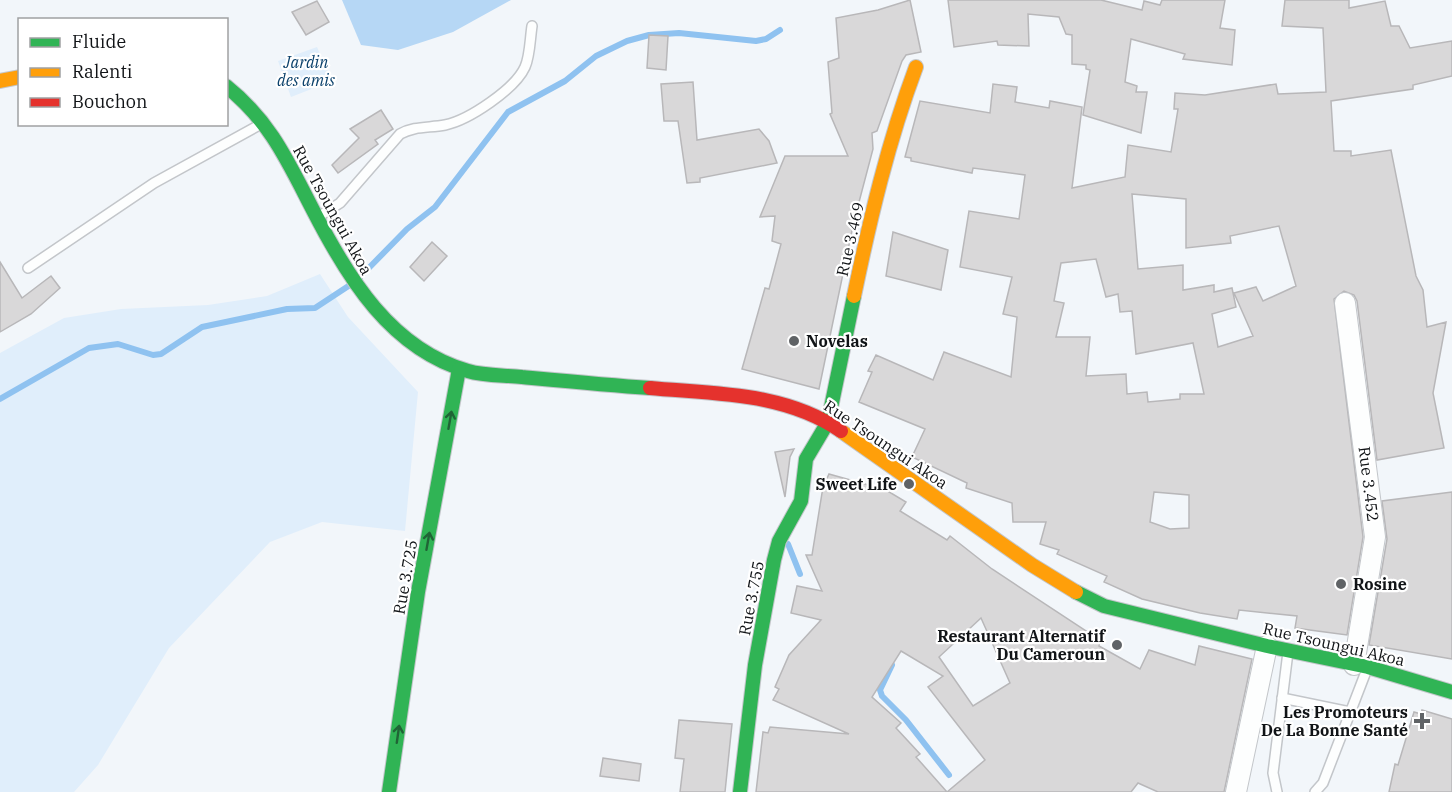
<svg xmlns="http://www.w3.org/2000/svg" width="1452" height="792" viewBox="0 0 1452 792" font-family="'IBM Plex Serif',serif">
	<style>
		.green { fill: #e0eefb }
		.forest { fill: #b6d7f5 }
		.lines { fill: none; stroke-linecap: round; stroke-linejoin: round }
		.stream { stroke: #8fc2f0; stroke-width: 6 }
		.building { fill: #d9d8d9; stroke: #b8b7b9; stroke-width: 1.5; fill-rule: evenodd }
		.lane-casing { stroke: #c3c6ca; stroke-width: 12 }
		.street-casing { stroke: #c3c6ca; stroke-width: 22 }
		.fast-casing { stroke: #c3c6ca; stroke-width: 16 }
		.slow-casing { stroke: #c3c6ca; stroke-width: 16 }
		.jam-casing { stroke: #c3c6ca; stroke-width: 16 }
		.lane { stroke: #fdfefe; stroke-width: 9 }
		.street { stroke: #fdfefe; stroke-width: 20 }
		.fast { stroke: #30b455; stroke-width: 14 }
		.slow { stroke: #ff9f0a; stroke-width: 14 }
		.jam { stroke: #e5322d; stroke-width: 14 }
		.oneway { stroke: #206436 }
		.poi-dot { fill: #606366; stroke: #fff; stroke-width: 2 }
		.labels { text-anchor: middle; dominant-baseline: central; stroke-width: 4.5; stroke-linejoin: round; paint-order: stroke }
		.park-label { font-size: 16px; font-style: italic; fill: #0b416b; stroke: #fff }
		.street-label { font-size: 16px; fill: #111417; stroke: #fff }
		.poi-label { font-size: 16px; font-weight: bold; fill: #111417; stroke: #fff; text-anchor: end }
	</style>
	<rect width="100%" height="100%" fill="#f2f6fa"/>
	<g class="green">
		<path d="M317 47 332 81 291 97 278 61Z"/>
		<path d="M320 274 348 317 418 392 405 531 322 522 270 542 169 648 98 765 74 792H0V353L64 318 121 309 208 305 267 296Z"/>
	</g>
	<path class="forest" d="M342 0H511L453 32 398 50 361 45Z"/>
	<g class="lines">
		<g class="stream">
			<path d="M360 277 407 229 435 207 508 112 565 81 596 56 627 41 649 35 679 33 756 41 766 39 780 30"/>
			<path d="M0 399 89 348 118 344 153 355 161 354 202 327 287 309 315 308 350 285"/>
			<path d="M788 544 800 574"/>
			<path d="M892 665 880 690 882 696 906 720 949 775"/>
		</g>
	</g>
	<g class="building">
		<path d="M910 0 921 52 906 55 902 61 877 131 872 133 873 149 854 221 819 389 742 369 765 288 769 289 781 244 772 241 775 216 760 217 785 156H848L830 114 832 113 828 62 839 58 836 18 878 10Z"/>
		<path d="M948 0H1101L1142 10 1144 1 1160 5 1162 0H1225L1220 28 1235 30 1232 65 1183 59 1185 54 1131 39 1125 82 1137 86 1136 92H1147L1141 133 1083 115 1090 70 1086 69V65L1072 64V35L1066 34 1059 17 1028 14 1029 46 998 45 997 41 954 47Z"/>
		<path d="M1285 0H1349V8L1385 1 1391 26H1399L1410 48 1452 41V76L1413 85V89L1331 101 1334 151H1351V156L1391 150 1416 276 1423 290 1427 327 1446 322 1433 393 1444 448 1377 460 1357 301 1354 295 1344 291 1334 299 1363 537 1347 635 1295 628 1297 616 1239 610 1237 619 1200 613 1142 599 1104 582 1107 576 1057 554 1059 550 1040 544 1046 522H1013L1012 503 966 488 967 483 912 457 925 429 859 402 872 372 868 371 876 355 933 380 944 352 1011 377 1017 317 1003 314 1012 277 960 267 969 211 1019 219 1025 175 973 168 972 173 911 161V158L905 157 920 101 990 113 993 84 1017 87 1015 102 1049 108 1050 101 1082 107 1072 188 1125 177 1128 145 1171 152 1178 109H1174L1175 93 1205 95 1276 84 1278 94 1326 92 1323 28 1282 26ZM1132 194 1186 199V248L1231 243 1230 236 1279 226 1296 286 1263 301 1256 287 1234 293 1253 336 1218 347 1212 314 1236 307 1232 288 1214 292V285L1183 290V265L1138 269ZM1096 259 1106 297 1118 294 1120 312 1132 311 1136 354 1193 343 1204 394H1180V399L1148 402 1147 392 1127 394 1126 374 1086 376 1090 337H1056L1064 303 1054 301 1061 263ZM1154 492 1189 495V528L1170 529 1150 522Z"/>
		<path d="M317 1 329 22 306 35 292 12Z"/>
		<path d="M649 35 668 36 666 70 647 68Z"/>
		<path d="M693 82 697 140 759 129 769 141 777 163 700 178V182L687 183 678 121H664L661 84Z"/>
		<path d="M381 110 393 129 375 140 378 144 338 173 332 165 359 138 350 129Z"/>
		<path d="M893 232 948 250 941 290 886 276Z"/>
		<path d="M432 242 447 256 424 281 410 267Z"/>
		<path d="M0 262 22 298 51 276 60 288 31 314 0 332Z"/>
		<path d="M794 449 790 457 785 497 775 452Z"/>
		<path d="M829 474 886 490 906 502 900 511 947 540 950 536 992 569 1100 640 1099 646 1140 669 1149 650 1195 665 1199 646 1252 659 1224 792H1158L1138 783 1131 792H756L763 732 768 733 770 727 849 734 773 700 779 689 775 687 789 655 821 620 791 613 797 586 822 591 806 555H812L823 487ZM981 618 1010 683 973 706 939 657ZM901 651 943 676 928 687 985 760 947 792 916 757 920 754 896 728 901 723 872 697Z"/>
		<path d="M1452 492V659L1369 645 1387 539 1382 501Z"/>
		<path d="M1422 710 1452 719V792H1389L1395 764 1398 765 1414 712 1421 714Z"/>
		<path d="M679 720 732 724 725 792H680L684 759 675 758Z"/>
		<path d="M603 758 641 764 639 781 600 776Z"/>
	</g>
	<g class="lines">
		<defs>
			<g id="lane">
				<path d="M318 217 340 203 400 134C414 126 429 128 445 125 469 120 515 89 525 67 530 56 530 39 532 26"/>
				<path d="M28 268 154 183 263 123"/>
				<path d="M1282 698 1350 712"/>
				<path d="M1277 792 1273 773 1288 652"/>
				<path d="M1315 792 1323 783 1367 669"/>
			</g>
			<g id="street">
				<path d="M1345 303 1375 537 1354 665"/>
				<path d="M1236 792 1267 646"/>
			</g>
			<g id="fast">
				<path d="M226 86C271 122 288 162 314 212 348 278 391 349 468 371 484 376 505 375 522 377 565 381 607 385 650 388"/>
				<path d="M1076 592 1104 606 1267 646 1368 667 1452 692"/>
				<path d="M389 792 418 592 459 369"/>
				<path d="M740 792 755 665 774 560 779 541 801 501 806 459 828 422 854 296"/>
			</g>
			<g id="slow">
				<path d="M0 81 20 77"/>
				<path d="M854 296C870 219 888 142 916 67"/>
				<path d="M841 431 1032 565 1076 592"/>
			</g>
			<path id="jam" d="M650 388C715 394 785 392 841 431"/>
		</defs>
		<use href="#lane" class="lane-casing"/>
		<use href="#street" class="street-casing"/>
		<use href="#fast" class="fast-casing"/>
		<use href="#slow" class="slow-casing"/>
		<use href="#jam" class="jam-casing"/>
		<use href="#lane" class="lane"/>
		<use href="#street" class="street"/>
		<use href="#fast" class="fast"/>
		<use href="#slow" class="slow"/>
		<use href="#jam" class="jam"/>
	</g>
	<defs><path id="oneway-shaft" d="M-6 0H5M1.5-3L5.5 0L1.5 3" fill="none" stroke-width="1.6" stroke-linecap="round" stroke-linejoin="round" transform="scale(1.5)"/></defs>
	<g class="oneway">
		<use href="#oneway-shaft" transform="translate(450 420) rotate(-80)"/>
		<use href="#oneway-shaft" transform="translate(428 541) rotate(-80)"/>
		<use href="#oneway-shaft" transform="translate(398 734) rotate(-82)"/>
	</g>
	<g class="poi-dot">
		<circle cx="794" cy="341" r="6"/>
		<circle cx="909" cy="484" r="6"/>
		<circle cx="1341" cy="584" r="6"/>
		<circle cx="1117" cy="645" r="6"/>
		<path d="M1419 712h6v6h6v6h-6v6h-6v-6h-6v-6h6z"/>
	</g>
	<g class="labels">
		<g class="park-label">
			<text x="306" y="62">Jardin<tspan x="306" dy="18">des amis</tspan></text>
		</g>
		<g class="street-label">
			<text transform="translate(333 210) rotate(61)">Rue Tsoungui Akoa</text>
			<text transform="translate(850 239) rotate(-77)">Rue 3.469</text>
			<text transform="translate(886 444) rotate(34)">Rue Tsoungui Akoa</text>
			<text transform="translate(1369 484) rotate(83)">Rue 3.452</text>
			<text transform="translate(405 577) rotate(-80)">Rue 3.725</text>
			<text transform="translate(751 598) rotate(-79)">Rue 3.755</text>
			<text transform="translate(1334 644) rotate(13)">Rue Tsoungui Akoa</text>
		</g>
		<g class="poi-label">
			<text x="806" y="341" text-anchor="start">Novelas</text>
			<text x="897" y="484">Sweet Life</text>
			<text x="1353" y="584" text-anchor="start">Rosine</text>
			<text x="1105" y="636">Restaurant Alternatif<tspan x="1105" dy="18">Du Cameroun</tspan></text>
			<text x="1408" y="712">Les Promoteurs<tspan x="1408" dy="18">De La Bonne Santé</tspan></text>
		</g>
	</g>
	<rect x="18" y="18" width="210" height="108" fill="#ffffff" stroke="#a0a1a2" stroke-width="1.5"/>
	<rect x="30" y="38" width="30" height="9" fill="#30b455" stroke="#a0a1a2" stroke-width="1.5"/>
	<text x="72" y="48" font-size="18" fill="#111417">Fluide</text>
	<rect x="30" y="68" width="30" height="9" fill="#ff9f0a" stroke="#a0a1a2" stroke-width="1.5"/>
	<text x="72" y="78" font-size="18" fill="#111417">Ralenti</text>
	<rect x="30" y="98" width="30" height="9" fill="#e5322d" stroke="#a0a1a2" stroke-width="1.5"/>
	<text x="72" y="108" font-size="18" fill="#111417">Bouchon</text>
</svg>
